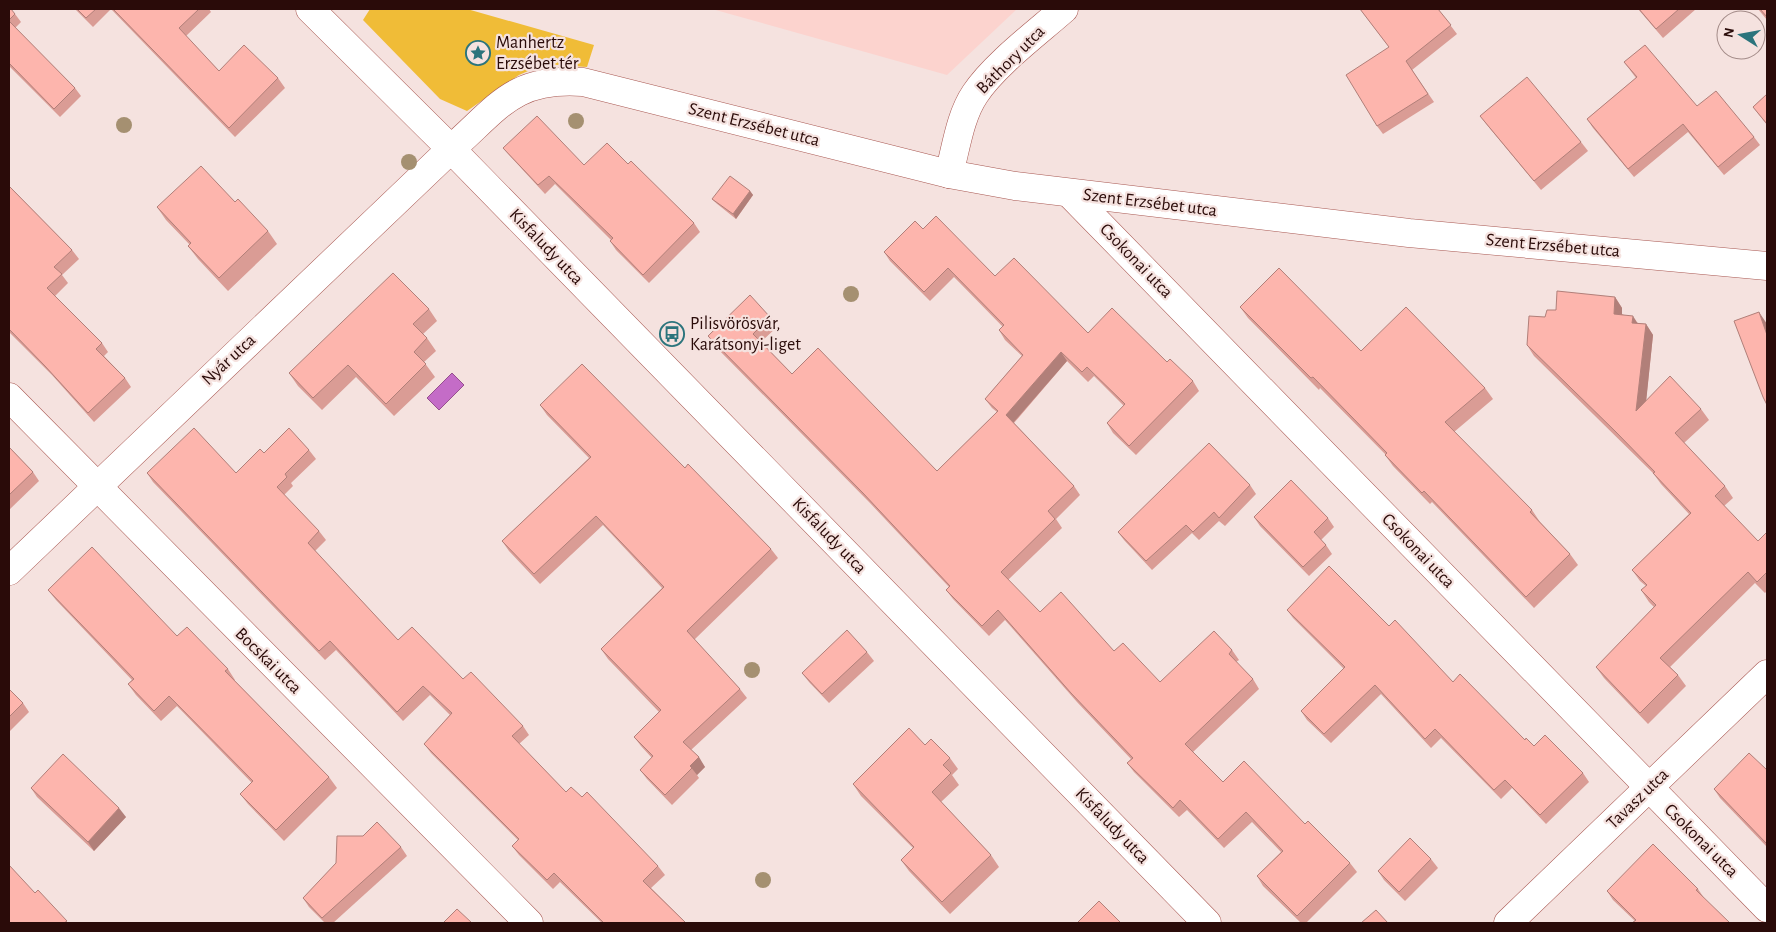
<svg xmlns="http://www.w3.org/2000/svg" width="1776" height="932" viewBox="0 0 1776 932" font-family="'Alegreya Sans',sans-serif">
	<style>
		.built { fill: #fcd3ce }
		.green { fill: #f0bc37 }
		.water { fill: #c46cc7; stroke: #964f8e }
		.lines { fill: none; stroke-linecap: round; stroke-linejoin: round }
		.minor-casing { stroke: #a95852; stroke-width: 29 }
		.tertiary-casing { stroke: #a95852; stroke-width: 29 }
		.minor { stroke: #fff; stroke-width: 28 }
		.tertiary { stroke: #fff; stroke-width: 28 }
		.tree { fill: #a59071 }
		.wall { fill: #da9c95 }
		.shaded-wall { fill: #b17f79 }
		.building { fill: #fdb5ad; stroke: #b17f79 }
		.labels { text-anchor: middle; dominant-baseline: central; stroke-width: 4.5; stroke-linejoin: round; paint-order: stroke }
		.poi-label { font-size: 18px; fill: #2a0b09; stroke: #f5e2df; text-anchor: start }
		.street-label { font-size: 18px; fill: #2a0b09; stroke: #f5e2df }
	</style>
	<rect width="100%" height="100%" fill="#f5e2df"/>
	<path class="built" d="M712 9H1017L947 75Z"/>
	<path class="green" d="M370 9H467L594 45 587 67 544 64 519 75 467 111 440 99 363 20Z"/>
	<path class="water" d="M452 373 464 385 439 410 427 398Z"/>
	<g class="lines">
		<defs>
			<g id="minor">
				<path d="M949 174C956 148 960 116 975 94 994 65 1038 32 1064 9"/>
				<path d="M1070 194 1767 908"/>
				<path d="M9 397 529 923"/>
				<path d="M9 571 451 149C498 108 513 77 583 82L949 174 1015 186 1409 233 1767 266"/>
				<path d="M1508 923 1767 674"/>
			</g>
			<path id="tertiary" d="M310 9 451 149 1207 923"/>
		</defs>
		<use href="#minor" class="minor-casing"/>
		<use href="#tertiary" class="tertiary-casing"/>
		<use href="#minor" class="minor"/>
		<use href="#tertiary" class="tertiary"/>
	</g>
	<g class="tree">
		<circle cx="576" cy="121" r="8"/>
		<circle cx="124" cy="125" r="8"/>
		<circle cx="409" cy="162" r="8"/>
		<circle cx="851" cy="294" r="8"/>
		<circle cx="752" cy="670" r="8"/>
		<circle cx="763" cy="880" r="8"/>
	</g>
	<g class="wall">
		<path d="M9 9 15 14 21 22 15 28 75 88 81 96 60 117 9 66Z"/>
		<path d="M75 9H209L211 12 186 36 219 71 278 78 285 88 235 137 111 9 93 27Z"/>
		<path d="M1360 9H1438L1457 34 1412 70 1434 102 1383 134 1377 126 1389 47Z"/>
		<path d="M1638 9H1696L1663 38Z"/>
		<path d="M1758 9H1767V20Z"/>
		<path d="M1624 62 1697 106 1754 137 1760 145 1724 175 1688 132 1634 177 1593 128 1587 119 1636 78Z"/>
		<path d="M1767 94V125L1753 107Z"/>
		<path d="M1480 116 1581 142 1588 151 1541 190 1487 125Z"/>
		<path d="M503 148 584 165 628 164 694 223 700 232 649 283 616 250 610 241 611 240 555 184 545 194 510 156Z"/>
		<path d="M9 186 72 250 79 259 62 275 68 283 55 296 102 343 108 352 104 356 125 378 131 387 94 422 52 375 9 332Z"/>
		<path d="M750 191 753 195 736 219 716 203 712 199Z"/>
		<path d="M235 202 268 231 277 244 228 291 198 259 188 246 190 245 166 220 157 207Z"/>
		<path d="M923 229 995 276 1088 333 1167 362 1193 381 1199 391 1136 455 1113 433 1107 423 1124 406 1094 376 1088 382 1067 361 1014 423 1074 486 1080 495 1056 519 1062 528 1008 580 1040 612 1114 651 1160 682 1232 650 1239 660 1236 662 1253 679 1259 689 1193 752 1223 782 1305 824 1350 863 1357 872 1306 923H1301L1263 886 1257 876 1281 852 1252 822 1224 848 1187 810 1179 817 1134 772 1127 763 1131 759 1077 702 1005 620 989 636 953 599 946 590 949 587 870 503 714 345 708 336 770 317 777 327 761 342 792 374 937 471 997 412 992 408 985 399 1022 356 1005 340 999 330 1003 327 954 277 930 301 890 261 884 252Z"/>
		<path d="M1615 297 1622 308V314L1638 323 1646 324 1653 335 1646 401 1701 409 1709 420 1684 443 1725 486 1733 498 1724 506 1758 541 1767 532V591L1765 593 1755 583 1670 667 1678 675 1686 686 1648 724 1604 678 1596 667 1654 607 1649 602 1641 590 1646 586 1640 581 1632 570 1689 514 1661 484 1653 473 1534 356 1527 345 1545 317 1556 310Z"/>
		<path d="M1240 307 1361 351 1485 388 1493 399 1454 432 1532 510 1540 522 1570 554 1578 565 1534 608 1432 502 1430 504 1393 466 1385 455H1386L1320 388 1319 390 1248 318Z"/>
		<path d="M429 309 437 321 423 334 427 338 436 351 424 362 435 377 394 416 356 377 322 410 298 386 289 373Z"/>
		<path d="M540 405 685 468 771 549 778 558 694 640 740 689 747 698 691 750 705 767 697 775 699 778 672 805 647 779 640 770 652 758 641 746 634 737 659 712 608 659 601 649 662 588 603 525 540 584 509 551 502 541 589 458 547 415Z"/>
		<path d="M9 447 33 472 39 481 9 510Z"/>
		<path d="M309 450 316 459 291 483 293 486 284 495 319 531 326 540 315 551 398 640 463 679 523 726 529 735 519 744 566 792 582 797 658 866 665 875 651 888 686 923H602L560 882 553 889 519 855 512 846 518 840 431 753 424 744 450 715 430 695 403 721 336 650 325 660 153 482 147 473H236L264 453Z"/>
		<path d="M1250 485 1256 494 1225 526 1219 521 1199 540 1192 533 1152 570 1124 540 1118 532Z"/>
		<path d="M1254 517 1328 518 1334 527 1321 540 1326 545 1332 554 1309 576 1260 526Z"/>
		<path d="M48 590 177 636 228 669 235 680H234L329 777 337 788 284 841 248 804 240 794 252 783 177 706 161 721 136 695 128 684 132 680 56 600Z"/>
		<path d="M1287 610 1389 626 1453 682 1525 740 1534 746 1583 773 1589 782 1546 824 1512 788 1501 799 1441 738 1431 748 1381 694 1331 743 1307 720 1301 711 1344 669 1293 618Z"/>
		<path d="M867 652 874 661 829 703 809 682 802 673Z"/>
		<path d="M9 689 23 703 29 712 9 732Z"/>
		<path d="M925 745 950 758 958 769 952 775 959 785 941 802 991 855 999 867 950 914 909 871 901 860 913 848 861 796 853 784Z"/>
		<path d="M1767 770V847L1720 798 1714 789Z"/>
		<path d="M31 788 126 817 94 851 37 797Z"/>
		<path d="M363 836 401 847 407 856 333 923H325L309 907 303 898Z"/>
		<path d="M1431 859 1438 868 1405 901 1384 880 1378 871Z"/>
		<path d="M1698 889 1704 898 1635 921 1613 900 1607 891Z"/>
	</g>
	<g class="shaded-wall">
		<path d="M750 191 753 195 736 219 733 214Z"/>
		<path d="M1615 297 1622 308V325L1614 314Z"/>
		<path d="M1759 312 1767 324V335Z"/>
		<path d="M1633 316 1640 327 1632 323Z"/>
		<path d="M1646 324 1653 335 1644 422 1636 411Z"/>
		<path d="M1061 352 1067 361 1012 424 1006 415Z"/>
		<path d="M699 757 705 767 697 775 690 766Z"/>
		<path d="M119 808 126 817 94 851 88 842Z"/>
	</g>
	<g class="building">
		<path d="M9 9H11L15 14 9 20Z"/>
		<path d="M77 9H96L86 18Z"/>
		<path d="M113 9H199L179 28 219 71 244 45 278 78 229 128Z"/>
		<path d="M1360 9H1438L1451 25 1406 61 1428 94 1377 126 1346 75 1389 47Z"/>
		<path d="M1639 9H1679L1656 29Z"/>
		<path d="M1760 9H1767V17Z"/>
		<path d="M9 21 75 88 54 109 9 63Z"/>
		<path d="M1645 45 1697 106 1716 91 1754 137 1718 167 1683 124 1628 169 1587 119 1637 77 1624 62Z"/>
		<path d="M1527 77 1581 142 1534 181 1480 116Z"/>
		<path d="M1767 94V124L1753 107Z"/>
		<path d="M537 116 584 165 607 143 628 164 631 161 694 223 643 275 610 241 613 238 549 176 538 185 503 148Z"/>
		<path d="M201 166 235 202 238 199 268 231 219 278 188 246 191 243 157 207Z"/>
		<path d="M730 176 750 191 733 214 712 199Z"/>
		<path d="M9 186 72 250 54 267 62 274 47 288 102 343 96 349 125 378 88 413 45 366 9 329Z"/>
		<path d="M936 216 995 276 1014 258 1088 333 1112 308 1167 362 1170 359 1193 381 1129 446 1107 423 1125 404 1087 367 1082 372 1061 352 1006 415 1074 486 1048 511 1055 519 1001 572 1040 612 1061 592 1114 651 1123 643 1160 682 1214 631 1232 650 1229 654 1253 679 1185 744 1223 782 1244 761 1305 824 1308 821 1350 863 1297 916 1257 876 1283 851 1246 812 1218 839 1180 800 1173 808 1127 763 1133 758 1071 693 998 610 982 626 946 590 950 586 863 493 708 336 750 295 770 317 753 334 792 374 818 348 937 471 998 411 985 399 1023 355 999 330 1004 325 948 268 924 292 884 252 915 221 923 229Z"/>
		<path d="M1279 268 1361 351 1406 307 1485 388 1445 422 1532 510 1530 512 1570 554 1526 597 1424 491 1422 493 1385 455 1387 453 1313 377 1311 378 1240 307Z"/>
		<path d="M393 273 429 309 413 324 427 338 414 352 426 364 386 404 348 365 313 398 289 373Z"/>
		<path d="M1557 291 1615 297 1614 314 1633 316 1632 323 1646 324 1636 411 1670 376 1701 409 1675 433 1725 486 1715 496 1758 541 1767 532V572L1757 582 1748 572 1660 658 1678 675 1640 713 1596 667 1656 605 1641 590 1647 585 1632 570 1691 513 1653 473 1655 472 1616 432 1527 345 1529 316 1545 317 1547 310H1556Z"/>
		<path d="M1759 312 1767 335V405L1763 397 1734 321Z"/>
		<path d="M582 364 685 468 688 464 771 549 687 631 740 689 683 742 699 757 690 766 692 768 665 795 640 770 653 756 634 737 661 710 601 649 664 587 596 516 534 574 502 541 591 457 540 405Z"/>
		<path d="M194 428 236 473 260 449 264 453 289 428 309 450 285 474 287 477 277 487 319 531 308 543 398 640 412 627 463 679 471 672 523 726 512 736 566 792 571 787 582 797 587 792 658 866 643 881 686 923H604L554 873 547 880 512 846 519 839 424 744 452 713 423 686 397 712 330 641 319 651 147 473Z"/>
		<path d="M1209 443 1250 485 1219 518 1214 512 1193 532 1186 525 1146 561 1118 532Z"/>
		<path d="M9 447 33 472 9 495Z"/>
		<path d="M1291 480 1328 518 1314 532 1326 545 1303 567 1254 517Z"/>
		<path d="M92 547 177 636 187 627 228 669 225 671 329 777 276 830 240 794 253 781 169 696 154 711 128 684 134 679 48 590Z"/>
		<path d="M1329 566 1389 626 1395 620 1453 682 1460 674 1525 740 1526 738 1534 746 1545 735 1583 773 1540 815 1505 780 1494 790 1435 729 1425 739 1375 685 1324 734 1301 711 1345 667 1287 610Z"/>
		<path d="M847 630 867 652 822 694 802 673Z"/>
		<path d="M9 689 23 703 9 717Z"/>
		<path d="M909 728 925 745 931 739 950 758 943 765 951 773 932 792 991 855 942 902 901 860 914 847 853 784Z"/>
		<path d="M1749 753 1767 770V844L1714 789Z"/>
		<path d="M63 754 119 808 88 842 31 788Z"/>
		<path d="M377 822 401 847 322 918 303 898 336 863 337 836H363Z"/>
		<path d="M1410 838 1431 859 1399 892 1378 871Z"/>
		<path d="M1653 844 1698 889 1696 890 1730 923H1632L1636 920 1607 891Z"/>
		<path d="M9 865 35 893 38 890 67 921 64 923H9Z"/>
		<path d="M1099 901 1121 923H1077Z"/>
		<path d="M457 909 472 923H443Z"/>
		<path d="M1376 910 1388 923H1361Z"/>
	</g>
	<defs>
		<symbol id="sight-ring" viewBox="-11 -11 22 22"><circle r="9.5" fill="#f5e2df" stroke="#2b747c" stroke-width="1.5"/><path d="M0-6L1.8-2.2L6-1.7L2.9 1.2L3.7 5.4L0 3.3L-3.7 5.4L-2.9 1.2L-6-1.7L-1.8-2.2Z" fill="#2b747c"/></symbol>
		<symbol id="bus-ring" viewBox="-11 -11 22 22"><circle r="9.5" fill="#f5e2df" stroke="#2b747c" stroke-width="1.5"/><path d="M-5-6H5V4H4V6H2V4H-2V6H-4V4H-5ZM-3.5-4V0h7V-4ZM-3.5 1.2v1.5H-2V1.2ZM2 1.2v1.5H3.5V1.2Z" fill="#2b747c"/></symbol>
	</defs>
	<g fill-rule="evenodd">
		<use href="#sight-ring" x="464" y="39" width="28" height="28"/>
		<use href="#bus-ring" x="658" y="320" width="28" height="28"/>
	</g>
	<g class="labels">
		<g class="poi-label">
			<text x="496" y="43">Manhertz<tspan x="496" dy="21">Erzsébet tér</tspan></text>
			<text x="690" y="324">Pilisvörösvár,<tspan x="690" dy="21">Karátsonyi-liget</tspan></text>
		</g>
		<g class="street-label">
			<text transform="translate(1011 60) rotate(-45)">Báthory utca</text>
			<text transform="translate(754 125) rotate(14)">Szent Erzsébet utca</text>
			<text transform="translate(1150 203) rotate(7)">Szent Erzsébet utca</text>
			<text transform="translate(1553 246) rotate(5)">Szent Erzsébet utca</text>
			<text transform="translate(546 247) rotate(46)">Kisfaludy utca</text>
			<text transform="translate(1136 261) rotate(46)">Csokonai utca</text>
			<text transform="translate(229 360) rotate(-43)">Nyár utca</text>
			<text transform="translate(829 536) rotate(46)">Kisfaludy utca</text>
			<text transform="translate(1418 551) rotate(46)">Csokonai utca</text>
			<text transform="translate(268 661) rotate(45)">Bocskai utca</text>
			<text transform="translate(1638 799) rotate(-44)">Tavasz utca</text>
			<text transform="translate(1112 826) rotate(46)">Kisfaludy utca</text>
			<text transform="translate(1701 841) rotate(45)">Csokonai utca</text>
		</g>
	</g>
	<rect width="1776" height="932" fill="none" stroke="#2a0b09" stroke-width="20"/>
	<g transform="translate(1741 35) rotate(281)"><circle r="24" fill="#f5e2df" stroke="#a48c89"/>
	<path d="M0-4L9 19L0 12L-9 19Z" fill="#2b747c"/>
	<text y="-8" font-size="14" font-weight="bold" text-anchor="middle" fill="#2a0b09">N</text>
	</g>
</svg>
